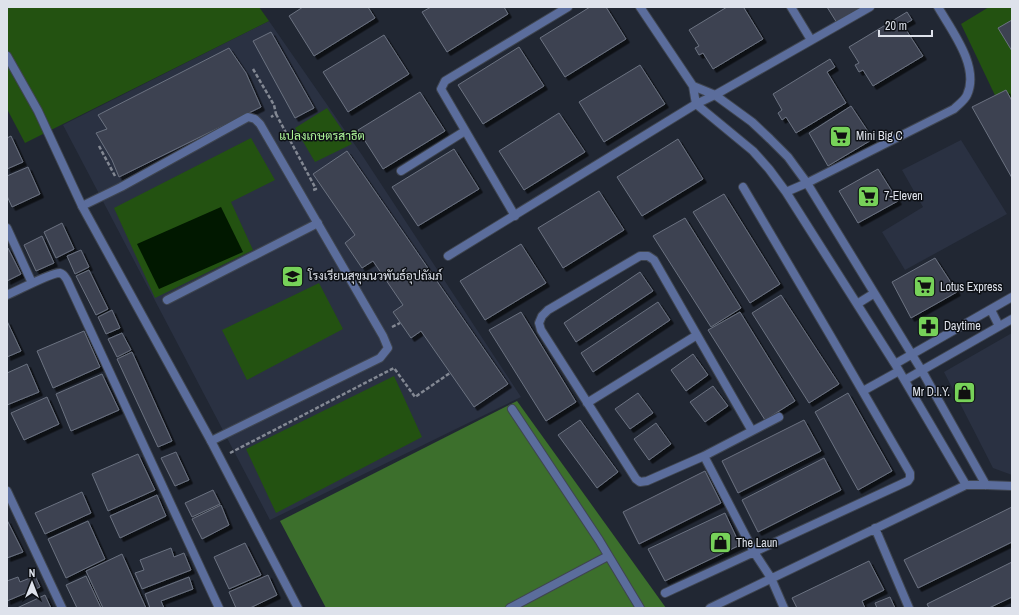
<svg xmlns="http://www.w3.org/2000/svg" width="1019" height="615" font-family="'Archivo Narrow',Sarabun,sans-serif">
  <defs>
    <filter id="shadow"><feDropShadow dx="3.5" dy="3.5" stdDeviation="0" flood-color="#0009"/></filter>
  </defs>
  <rect width="100%" height="100%" fill="#212733"/>
  <path fill="#2a3142" d="M269 21 362 155 521 397 270 520 63 125Z
    M961 140 1007 214 905 270 882 232 923 207 902 170Z
    M1012 333V475L993 468 944 372Z"/>
  <path fill="#235211" d="M7 7H259L269 21 25 143 7 109Z
    M989 7H1012V131L961 24Z
    M327 108 352 144 315 162 295 128Z
    M251 138 275 180 231 202 253 250 155 298 114 208Z
    M319 283 343 329 247 380 222 330Z
    M394 376 422 437 276 513 246 449Z"/>
  <path fill="#3c6f2c" d="M517 401 666 608H326L280 521Z"/>
  <path fill="#011800" d="M221 207 243 252 159 289 137 244Z"/>
  <path fill="#3e4351" stroke="#6b7281" filter="url(#shadow)" d="M303 7H368L375 18 314 56 289 16Z
    M431 7H504L508 14 447 52 422 12Z
    M590 7H606L626 39 565 77 540 38Z
    M727 7H745L744 8 763 39 713 69 703 53 699 55 695 48 699 46 689 30Z
    M827 7H864L837 23Z
    M907 12 912 20 903 25 923 56 873 86 863 70 859 72 855 65 859 63 849 47Z
    M1012 20V51L998 28Z
    M271 32 314 108 295 118 253 41Z
    M384 35 409 74 348 112 323 72Z
    M519 47 544 86 483 124 458 85Z
    M229 48 246 73 261 107 119 177 112 160 96 133 107 129 98 115Z
    M830 59 835 67 827 72 846 103 796 133 786 117 782 120 778 113 782 110 773 94Z
    M640 65 665 104 604 142 579 102Z
    M1006 90 1012 101V178L972 107Z
    M420 92 445 131 383 169 358 130Z
    M851 106 873 139 828 166 809 133Z
    M559 113 585 152 524 190 499 151Z
    M11 136 23 162 7 169V138Z
    M678 139 703 179 642 216 617 177Z
    M454 149 479 189 418 226 392 187Z
    M347 151 508 384 474 407 421 331 411 338 393 312 403 305 373 261 362 268 345 243 355 235 313 174Z
    M28 167 40 194 12 207 7 196V176Z
    M878 169 898 201 858 223 839 191Z
    M599 191 624 230 563 268 538 228Z
    M724 194 780 284 750 303 693 212Z
    M685 218 741 308 711 327 653 236Z
    M62 223 74 249 56 258 44 232Z
    M42 236 54 263 36 271 24 245Z
    M521 244 546 283 485 320 460 281Z
    M7 248H8L21 274 7 281Z
    M81 250 89 267 75 274 67 256Z
    M935 258 957 292 911 318 892 282Z
    M89 270 108 309 96 315 76 276Z
    M640 272 653 291 576 342 564 323Z
    M781 295 839 384 809 403 752 313Z
    M658 302 670 320 593 372 581 353Z
    M112 310 120 328 106 334 98 317Z
    M521 312 576 402 546 421 489 330Z
    M740 312 795 401 765 420 708 330Z
    M7 321 21 351 7 357Z
    M84 331 100 367 53 388 37 351Z
    M122 333 131 350 117 357 108 339Z
    M132 352 172 441 158 447 117 359Z
    M693 354 708 375 686 391 671 370Z
    M27 364 39 392 7 405V373Z
    M102 374 119 410 71 431 56 394Z
    M713 386 728 406 705 422 690 402Z
    M638 393 653 413 630 429 615 409Z
    M848 393 892 471 858 490 815 412Z
    M47 397 59 424 24 440 11 413Z
    M580 420 618 472 597 488 558 435Z
    M804 420 821 451 738 493 722 461Z
    M656 423 671 444 649 460 634 439Z
    M176 452 189 480 175 486 161 458Z
    M138 454 155 490 108 511 92 474Z
    M824 458 841 490 758 532 742 500Z
    M705 471 721 503 639 544 623 512Z
    M213 490 220 504 192 517 185 503Z
    M82 492 91 513 45 534 35 513Z
    M157 495 166 516 120 538 110 516Z
    M221 505 229 525 202 539 192 519Z
    M1012 507V542L918 588 904 560Z
    M725 513 740 545 665 581 648 549Z
    M7 520 23 552 7 558Z
    M88 521 105 559 66 578 48 539Z
    M245 543 261 575 229 589 214 557Z
    M171 548 174 557 184 553 191 570 142 589 135 573 144 570 140 560Z
    M122 554 146 608H103L86 571Z
    M869 561 884 590 862 601 865 608H797L792 598Z
    M1012 562V597L989 608H929L927 604Z
    M268 575 277 595 250 608H236L229 592Z
    M35 576 40 587 7 601V581L18 577 20 582Z
    M86 576 101 608H77L66 585Z
    M189 577 193 589 161 601 164 608H150L145 594Z
    M45 595 51 608H17Z
    M890 597 895 608H877L875 603Z"/>
  <g fill="none" stroke-linecap="round" stroke-linejoin="round">
    <defs>
      <path id="lane" d="M82 206 121 187 248 117 255 119 260 124 383 336 388 348 380 358 211 441
        M167 300 318 223
        M512 409 599 540 640 608
        M986 485 1012 486
        M771 578 784 608
        M510 608 608 556"/>
      <path id="street" d="M640 7 693 86 696 104 753 151 769 169 786 192 895 364 966 485
        M791 7 811 40
        M7 56 38 111 82 206 211 441 298 608
        M693 86 715 95 752 122 770 139 788 157 807 183 922 371 986 485
        M401 171 465 131
        M786 192 807 183 954 109C958 105 965 100 967 95 980 67 952 31 938 7
        M515 216 441 89 445 81 568 7
        M7 228 32 283
        M448 256 696 104 715 95 870 7
        M7 295C17 291 52 272 60 273 64 274 65 277 67 280L219 608
        M857 304 873 294
        M991 310 999 326
        M895 364 1012 297
        M905 380 1012 319
        M863 391 899 371
        M587 403 697 335
        M752 431 654 260 648 256H640L548 310 542 316 539 323 541 330 636 479 640 482 647 481 704 456 754 552 771 578
        M704 456 779 417
        M7 491 62 608
        M875 528 909 608
        M665 593 908 481 910 478V473L830 335 743 187
        M710 608 966 485H986"/>
    </defs>
    <use href="#lane" stroke="#3f4550" stroke-width="10"/>
    <use href="#street" stroke="#3f4550" stroke-width="10"/>
    <path stroke="#838893" stroke-width="2.5" stroke-dasharray="4 2" stroke-linecap="butt" d="M253 69 274 105 276 114 271 117
      M276 114 316 189 313 190
      M99 146 115 176
      M392 327 400 323
      M230 453 394 368 415 397 450 373"/>
    <use href="#lane" stroke="#5b6d9c" stroke-width="8"/>
    <use href="#street" stroke="#5b6d9c" stroke-width="8"/>
  </g>
  <defs>
    <symbol id="supermarket-square" viewBox="-11 -11 22 22"><rect x="-9" y="-9" width="18" height="18" rx="4" fill="#77d259" stroke="#0d1015"/><path d="M-6-5.5h2.5l.6 2H6L4.5 2H-2.5L-4.4-4H-6ZM-1.5 3.2a1.3 1.3 0 1 0 .1 0ZM3 3.2a1.3 1.3 0 1 0 .1 0Z" fill="#111"/></symbol>
    <symbol id="school-square" viewBox="-11 -11 22 22"><rect x="-9" y="-9" width="18" height="18" rx="4" fill="#77d259" stroke="#0d1015"/><path d="M0-5L7-2L0 1L-7-2ZM-4 1L0 2.5L4 1V4Q0 6-4 4Z" fill="#111"/></symbol>
    <symbol id="pharmacy-square" viewBox="-11 -11 22 22"><rect x="-9" y="-9" width="18" height="18" rx="4" fill="#77d259" stroke="#0d1015"/><path d="M-2-6h4v4h4v4h-4v4h-4v-4h-4v-4h4Z" fill="#111"/></symbol>
    <symbol id="shop-square" viewBox="-11 -11 22 22"><rect x="-9" y="-9" width="18" height="18" rx="4" fill="#77d259" stroke="#0d1015"/><path d="M-5-2.5h2.3a2.7 3.5 0 0 1 5.4 0H5L5.5 6h-11ZM-1.5-2.5h3a1.5 2.3 0 0 0-3 0Z" fill="#111"/></symbol>
  </defs>
  <g fill-rule="evenodd">
    <use href="#supermarket-square" x="828" y="124" width="25" height="25"/>
    <use href="#supermarket-square" x="856" y="184" width="25" height="25"/>
    <use href="#school-square" x="280" y="264" width="25" height="25"/>
    <use href="#supermarket-square" x="912" y="274" width="25" height="25"/>
    <use href="#pharmacy-square" x="916" y="314" width="25" height="25"/>
    <use href="#shop-square" x="952" y="380" width="25" height="25"/>
    <use href="#shop-square" x="708" y="530" width="25" height="25"/>
  </g>
  <g text-anchor="middle" dominant-baseline="central" stroke-width="3" stroke-linejoin="round" paint-order="stroke">
    <g font-size="12" fill="#aff79a" stroke="#0d1015">
      <text x="322" y="136">แปลงเกษตรสาธิต</text>
    </g>
    <g font-size="12" fill="#dee2eb" stroke="#0d1015" text-anchor="start">
      <text x="856" y="136">Mini Big C</text>
      <text x="884" y="196">7-Eleven</text>
      <text x="308" y="276">โรงเรียนสุขุมนวพันธ์อุปถัมภ์</text>
      <text x="940" y="287">Lotus Express</text>
      <text x="944" y="326">Daytime</text>
      <text x="950" y="392" text-anchor="end">Mr D.I.Y.</text>
      <text x="736" y="543">The Laun</text>
    </g>
  </g>
  <rect width="1019" height="615" fill="none" stroke="#dee2eb" stroke-width="16"/>
  <g transform="translate(32 583)" stroke="#0d1015" stroke-width="3" paint-order="stroke">
  <path d="M0-3L7 15L0 10L-7 15Z" fill="#dee2eb"/>
  <text y="-6" font-size="11" font-weight="bold" text-anchor="middle" fill="#dee2eb">N</text>
  </g>
  <path d="M879 30v6h53v-6" fill="none" stroke="#dee2eb" stroke-width="2"/>
  <text x="885" y="30" font-size="12" fill="#dee2eb" stroke="#0d1015" stroke-width="3" paint-order="stroke">20 m</text>
</svg>
